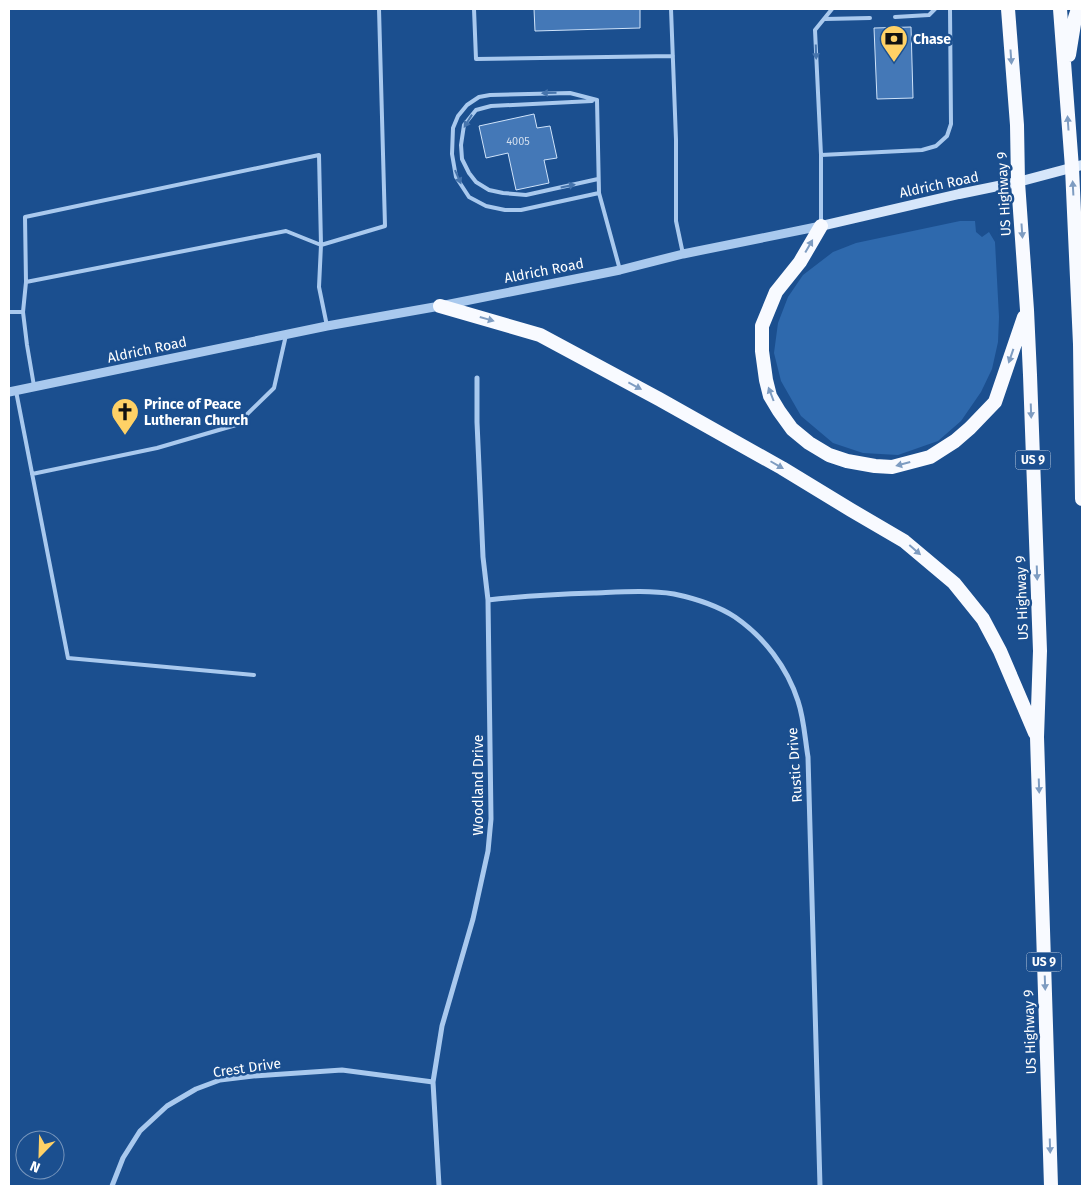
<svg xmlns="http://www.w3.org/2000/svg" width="1091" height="1195" font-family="'Fira Sans',sans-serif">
  <rect width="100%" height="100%" fill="#1b4f8f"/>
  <path fill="#2e69ad" d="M960 221H975L976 232 982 237 989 232 995 242 999 317 998 342 992 369 981 392 961 421 938 441 898 455 863 453 833 443 801 416 781 381 774 353 778 323 788 297 803 275 833 252 856 243Z"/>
  <path fill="#4478b7" stroke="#cfe3fa" d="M534 9H640V28L535 31Z
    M911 27 913 98 877 99 874 28Z
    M534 114 537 128 550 126 557 158 544 160 549 183 516 190 508 153 486 158 479 126Z"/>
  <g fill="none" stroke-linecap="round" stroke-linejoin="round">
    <path stroke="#a9c9ee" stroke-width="4" d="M474 9 476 59 673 56
      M671 9 676 140V221L683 254
      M895 17 929 15 935 9
      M825 19 870 18
      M597 100 570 93 490 95 479 97 467 105 458 116 453 128 452 154 456 177 469 197 486 206 505 210H521L599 193
      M597 100 599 193 620 270
      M592 101 491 106 476 110 464 125 461 145 462 159 469 173 476 182 489 190 503 193 526 195 598 179
      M821 155 922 150 936 146 947 136 951 124 950 9
      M821 223V155L815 30 832 9
      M26 282 286 231 321 245 319 287 327 326
      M9 312H23
      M34 386 27 345 23 312 26 282 25 217 319 155 321 245 385 226 379 9
      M16 391 68 658 254 675
      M32 474 157 448 236 425 274 388 286 335"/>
    <path stroke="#a9c9ee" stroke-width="5" d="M488 600C523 596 558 594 594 593 621 592 648 590 674 594 693 598 718 606 735 617 764 637 787 667 798 701 804 719 805 739 808 757L820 1186
      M112 1186 123 1158 140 1131 167 1106 196 1089 220 1080 253 1076 342 1070 433 1082
      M439 1186 433 1082 442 1026 473 919 488 851 491 819 488 600 483 557 477 422V378"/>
    <path stroke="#a9c9ee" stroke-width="9" d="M9 392 327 326 440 306 620 270 683 254 821 226"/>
    <path stroke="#d6e6fa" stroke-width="10" d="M821 226 959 194 1018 182 1082 165"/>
    <path stroke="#f8faff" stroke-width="14" d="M1008 9 1017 125 1018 182 1027 310 1030 375 1040 651 1037 737 1051 1186
      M1060 9 1072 168 1080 344 1082 499
      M1069 55 1075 18 1078 9
      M821 226 800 262 776 292 762 326V351L766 380 770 396 779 411 792 429 809 443 829 455 847 461 875 466 892 467 930 457 955 441 970 428 995 402 1024 317
      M440 306 540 335 659 399 782 468 851 510 904 541 954 583 983 619 1000 651 1035 733"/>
  </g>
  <defs><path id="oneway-solid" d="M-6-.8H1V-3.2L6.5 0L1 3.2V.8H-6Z" transform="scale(1.25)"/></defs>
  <g fill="#4674ac">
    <use href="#oneway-solid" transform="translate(816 52) rotate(88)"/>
    <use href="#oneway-solid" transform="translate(549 93) rotate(179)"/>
    <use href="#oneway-solid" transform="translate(468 121) rotate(122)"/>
    <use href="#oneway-solid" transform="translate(458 177) rotate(66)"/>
    <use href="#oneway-solid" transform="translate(568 186) rotate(-12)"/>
  </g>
  <g fill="#7e9cc1">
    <use href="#oneway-solid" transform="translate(1011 57) rotate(86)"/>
    <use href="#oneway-solid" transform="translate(1068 123) rotate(-94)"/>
    <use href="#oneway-solid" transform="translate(1073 188) rotate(-93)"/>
    <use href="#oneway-solid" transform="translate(1022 231) rotate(86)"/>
    <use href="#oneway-solid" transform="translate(809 246) rotate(-60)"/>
    <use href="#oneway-solid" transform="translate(487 319) rotate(16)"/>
    <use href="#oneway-solid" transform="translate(1011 356) rotate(109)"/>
    <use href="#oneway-solid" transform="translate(635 386) rotate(28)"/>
    <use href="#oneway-solid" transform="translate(771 394) rotate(-111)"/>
    <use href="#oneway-solid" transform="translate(1031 411) rotate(88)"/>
    <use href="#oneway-solid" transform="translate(903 464) rotate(165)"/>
    <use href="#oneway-solid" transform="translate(777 465) rotate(30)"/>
    <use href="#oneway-solid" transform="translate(915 550) rotate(41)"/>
    <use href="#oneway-solid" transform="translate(1037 573) rotate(88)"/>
    <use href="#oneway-solid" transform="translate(1039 786) rotate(88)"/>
    <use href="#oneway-solid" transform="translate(1045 983) rotate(88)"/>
    <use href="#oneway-solid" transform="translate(1050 1146) rotate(88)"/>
  </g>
  <defs>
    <symbol id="bank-pin" viewBox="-11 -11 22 30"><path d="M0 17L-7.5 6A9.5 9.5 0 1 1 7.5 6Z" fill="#ffd166" stroke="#1b4f8f"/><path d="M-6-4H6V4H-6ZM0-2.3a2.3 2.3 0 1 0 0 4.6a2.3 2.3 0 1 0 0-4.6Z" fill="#111"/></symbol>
    <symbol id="church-pin" viewBox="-11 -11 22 30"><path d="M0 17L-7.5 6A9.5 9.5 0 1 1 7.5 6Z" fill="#ffd166" stroke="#1b4f8f"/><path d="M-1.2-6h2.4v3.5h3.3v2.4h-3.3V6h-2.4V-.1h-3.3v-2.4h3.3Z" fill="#111"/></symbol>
  </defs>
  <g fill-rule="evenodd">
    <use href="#bank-pin" x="878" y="23" width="32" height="43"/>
    <use href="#church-pin" x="109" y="396" width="32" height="43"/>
  </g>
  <g text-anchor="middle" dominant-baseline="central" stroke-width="5" stroke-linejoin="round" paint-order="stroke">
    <g font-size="11" fill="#d0dded">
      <text x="518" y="141">4005</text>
    </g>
    <g fill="#1b4f8f" stroke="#bbcadd" stroke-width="1">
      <rect x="1015.5" y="450.5" width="35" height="19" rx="4"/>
      <rect x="1026.5" y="952.5" width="35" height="19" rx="4"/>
    </g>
    <g font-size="12" font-weight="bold" fill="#fff">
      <text x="1033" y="460">US 9</text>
      <text x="1044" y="962">US 9</text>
    </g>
    <g font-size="14" font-weight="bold" fill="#fff" stroke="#1b4f8f" text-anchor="start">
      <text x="913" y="39">Chase</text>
      <text x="144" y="404">Prince of Peace<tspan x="144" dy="16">Lutheran Church</tspan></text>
    </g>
    <g font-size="14" fill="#fff" stroke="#1b4f8f">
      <text transform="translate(939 185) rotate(-12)">Aldrich Road</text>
      <text transform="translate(1004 194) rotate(-93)">US Highway 9</text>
      <text transform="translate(544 271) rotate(-11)">Aldrich Road</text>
      <text transform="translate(147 350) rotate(-12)">Aldrich Road</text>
      <text transform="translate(1022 598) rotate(-92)">US Highway 9</text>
      <text transform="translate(795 765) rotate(-94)">Rustic Drive</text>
      <text transform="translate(478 785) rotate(-90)">Woodland Drive</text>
      <text transform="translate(1030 1032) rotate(-92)">US Highway 9</text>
      <text transform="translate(247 1068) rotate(-8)">Crest Drive</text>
    </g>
  </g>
  <rect width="1091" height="1195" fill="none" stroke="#ffffff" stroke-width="20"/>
  <g transform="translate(40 1155) rotate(203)"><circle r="24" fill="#1b4f8f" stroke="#7695bc"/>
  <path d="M0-4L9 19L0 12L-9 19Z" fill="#ffd166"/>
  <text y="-8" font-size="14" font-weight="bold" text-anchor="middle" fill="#ffffff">N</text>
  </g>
</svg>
